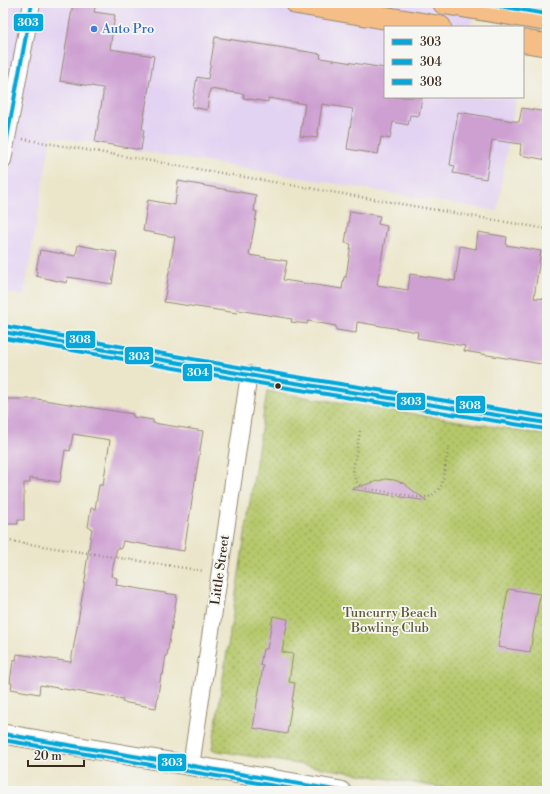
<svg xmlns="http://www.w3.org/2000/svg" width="550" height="794" font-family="'Libre Bodoni',serif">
  <defs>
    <pattern id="park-dots" width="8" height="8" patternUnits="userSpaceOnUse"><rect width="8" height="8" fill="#b5c86b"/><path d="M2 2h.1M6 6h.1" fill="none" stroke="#94a357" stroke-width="1.8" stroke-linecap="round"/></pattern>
  </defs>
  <rect width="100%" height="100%" fill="#f6f6f2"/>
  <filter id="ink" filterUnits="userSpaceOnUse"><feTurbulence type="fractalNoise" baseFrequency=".025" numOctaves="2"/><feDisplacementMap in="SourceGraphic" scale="8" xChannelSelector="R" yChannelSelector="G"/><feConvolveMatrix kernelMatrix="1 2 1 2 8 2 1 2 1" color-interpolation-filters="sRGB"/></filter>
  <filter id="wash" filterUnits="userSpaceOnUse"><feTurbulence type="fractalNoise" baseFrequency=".012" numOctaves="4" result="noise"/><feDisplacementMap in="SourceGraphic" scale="16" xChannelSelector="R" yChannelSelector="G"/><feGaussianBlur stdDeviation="0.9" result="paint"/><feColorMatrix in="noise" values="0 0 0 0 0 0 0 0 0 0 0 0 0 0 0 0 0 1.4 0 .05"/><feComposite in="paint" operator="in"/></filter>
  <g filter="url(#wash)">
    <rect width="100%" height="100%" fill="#ebe6ca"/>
    <path fill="#e3d3f2" d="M3 3H475L471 27H385V97H516L497 211 51 136 24 296 3 292Z"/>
    <path fill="url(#park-dots)" stroke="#787944" d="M267 391 547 435V777L545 791H463L212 750Z"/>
    <g id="blocks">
      <path fill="#cea0d2" d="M73 3 96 4 94 12 115 15 110 49 154 56 142 129 144 130 141 150 95 142 103 95V88L60 81Z
        M215 37 321 54 320 58 385 68V97H422L419 116 410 115 408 125 393 122 390 139 381 137 378 154 347 149 353 109 322 104 317 138 300 136 305 104 268 98V102L243 98 244 94 210 89 207 110 192 107 197 77 208 79Z
        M522 108 547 112V160L520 155 521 144 492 140 486 179 453 173 455 166 450 165 458 112 519 122Z
        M178 181 256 195 254 211 257 212 249 255 287 261 283 280 342 289 344 277H346L351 244 345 243 350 211 380 216 378 224 387 226 377 285 408 290 410 274 455 281 460 246 476 249 478 232 507 237 506 245 541 251 534 298 547 299V365L464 351 465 346 417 338 418 332 357 322 356 333 336 330V326L308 321 307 324 291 322 292 319 238 310 237 313 164 302 175 237 143 231 148 200 175 205Z
        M78 245 117 252 112 284 68 277 67 283 36 276 37 272 36 271 40 250 76 256Z
        M7 399H37L133 414V417L153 420V423L203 431 184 551 123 541 121 549 117 548 111 576 117 578 116 585 177 595 167 655H166L163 675H161L156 708 122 702 123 699 40 685 39 694 11 689 12 683H10L13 660H16L17 654 71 662 86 574H85L92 528 88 527 91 508 95 509 99 485H103L110 440 73 434 70 451 65 450 60 482 30 478V483H24V520H18V524H3V435H5V418H8Z
        M385 479 394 480 403 483 427 501 351 489Z
        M508 589 540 594 530 652 498 647Z
        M273 616 288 619 282 652 293 654 289 682 295 683 287 734 253 728 263 666 260 665 263 649H267Z"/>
    </g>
  </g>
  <g filter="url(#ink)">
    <use href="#blocks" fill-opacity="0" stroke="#938874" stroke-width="1"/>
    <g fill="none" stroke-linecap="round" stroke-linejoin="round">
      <defs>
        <path id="minor" d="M3 160 32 3
          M3 332 283 381 547 423
          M191 766 249 374"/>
        <path id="tertiary" d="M3 734 341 791"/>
        <path id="primary" d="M297 3 440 27
          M444 3 547 20
          M523 41 547 45"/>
      </defs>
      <use href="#minor" stroke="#938874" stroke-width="18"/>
      <use href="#tertiary" stroke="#938874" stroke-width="21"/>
      <use href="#primary" stroke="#938874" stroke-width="24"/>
      <path stroke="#938874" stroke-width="2.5" stroke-dasharray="1 3" stroke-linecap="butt" d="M23 139 547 229
        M360 431 353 470 355 480 363 488 418 497H429L437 491 442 485 449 445
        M3 540 204 571"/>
      <use href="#minor" stroke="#fff" stroke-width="16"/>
      <use href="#tertiary" stroke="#fff" stroke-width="19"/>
      <use href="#primary" stroke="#f6be87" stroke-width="22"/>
      <defs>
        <path id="bus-1" d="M3 160 32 3
          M3 332 283 381 547 423
          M3 734 341 791"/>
        <path id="bus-2" d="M3 338 282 387 546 429
          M3 740 305 791"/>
        <path id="bus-3" d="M481 3 547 14
          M4 326 284 375 547 417"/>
      </defs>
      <use href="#bus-1" stroke="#f6f6f2" stroke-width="7"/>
      <use href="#bus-2" stroke="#f6f6f2" stroke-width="7"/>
      <use href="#bus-3" stroke="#f6f6f2" stroke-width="7"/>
      <use href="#bus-1" stroke="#06a7da" stroke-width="4"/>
      <use href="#bus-2" stroke="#06a7da" stroke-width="4"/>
      <use href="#bus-3" stroke="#06a7da" stroke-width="4"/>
    </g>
  </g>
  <circle fill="#3f7fe0" stroke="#f6f6f2" stroke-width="1.5" cx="94" cy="29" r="4"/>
  <circle fill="#3b2a1e" stroke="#f6f6f2" stroke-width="1.5" cx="278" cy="386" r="3.5"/>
  <g text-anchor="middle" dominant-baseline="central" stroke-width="3.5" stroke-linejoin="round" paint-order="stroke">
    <g font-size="13" fill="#366cbe" stroke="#f6f6f2" text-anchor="start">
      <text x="102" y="29">Auto Pro</text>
    </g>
    <g font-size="13" fill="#3b2a1e" stroke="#f6f6f2">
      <text transform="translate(220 570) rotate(-82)">Little Street</text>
    </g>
    <g font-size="13" fill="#605935" stroke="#f6f6f2">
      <text x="390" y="613">Tuncurry Beach<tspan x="390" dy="15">Bowling Club</tspan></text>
    </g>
  </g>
  <g stroke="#f6f6f2" stroke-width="1.5">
    <rect x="13" y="13" width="31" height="19" rx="4" fill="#06a7da"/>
    <rect x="65" y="330" width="31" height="19" rx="4" fill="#06a7da"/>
    <rect x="124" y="346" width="30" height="19" rx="4" fill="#06a7da"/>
    <rect x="182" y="363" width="31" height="19" rx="4" fill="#06a7da"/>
    <rect x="396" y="392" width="30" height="19" rx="4" fill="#06a7da"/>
    <rect x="455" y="395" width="31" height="19" rx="4" fill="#06a7da"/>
    <rect x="157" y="753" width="30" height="19" rx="4" fill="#06a7da"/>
  </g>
  <g font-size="11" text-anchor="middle" font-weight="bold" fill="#fff">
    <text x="28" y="26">303</text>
    <text x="80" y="343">308</text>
    <text x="139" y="360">303</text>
    <text x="198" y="376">304</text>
    <text x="411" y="405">303</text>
    <text x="470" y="409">308</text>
    <text x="172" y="766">303</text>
  </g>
  <rect width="550" height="794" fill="none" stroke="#f6f6f2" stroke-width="16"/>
  <rect x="384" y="26" width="140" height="72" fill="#f6f6f2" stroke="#aba49d"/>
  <rect x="392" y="39" width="20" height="6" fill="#06a7da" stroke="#aba49d"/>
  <text x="420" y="46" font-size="12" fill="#3b2a1e">303</text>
  <rect x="392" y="59" width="20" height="6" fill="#06a7da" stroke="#aba49d"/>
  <text x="420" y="66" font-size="12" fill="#3b2a1e">304</text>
  <rect x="392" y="79" width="20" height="6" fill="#06a7da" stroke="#aba49d"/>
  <text x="420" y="86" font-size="12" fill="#3b2a1e">308</text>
  <path d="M28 760v6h56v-6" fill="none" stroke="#3b2a1e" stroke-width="2"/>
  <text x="34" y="760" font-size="12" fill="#3b2a1e" stroke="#f6f6f2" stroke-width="3" paint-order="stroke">20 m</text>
</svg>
